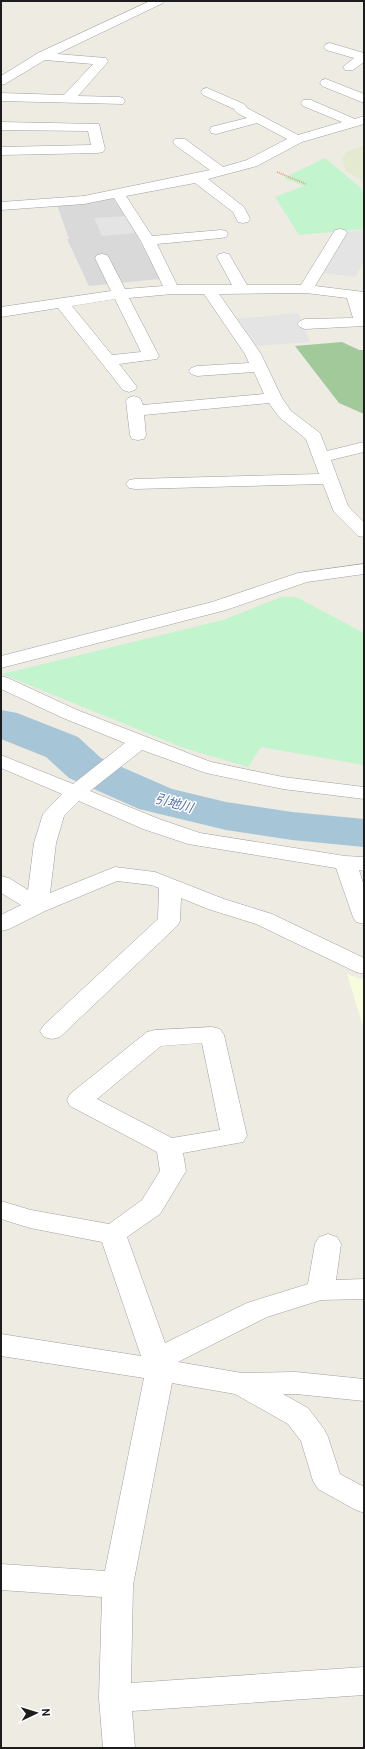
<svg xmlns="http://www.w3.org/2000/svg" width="365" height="1749" font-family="Roboto,'Noto Sans JP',sans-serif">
  <rect width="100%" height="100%" fill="#edebe2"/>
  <path fill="#dad9d9" d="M113 198 137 234H136L160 279 89 286 67 239H69L57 205Z"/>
  <path fill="#f7fcdc" d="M347 974 364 980V1030Z"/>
  <path fill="#e4eacf" d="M364 146V187L360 179 346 171 342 159 346 152Z"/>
  <path fill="#a1c99a" d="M342 342 359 350H364V414L339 403 295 346Z"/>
  <path fill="#c2f4cd" d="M325 158 360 187 364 195V229L299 235 275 197 304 186 284 178Z
    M281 597H296L364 633V765L261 747 248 767 184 748 2 674 223 620Z"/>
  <path fill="#e4e4e4" d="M127 216 136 233 102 236 94 218Z
    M364 230V262L355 277 324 273 345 232Z
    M298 313 310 342 253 346 234 319Z"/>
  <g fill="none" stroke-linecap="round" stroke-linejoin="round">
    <path fill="#a6c5d7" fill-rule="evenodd" d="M1 710 17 713 78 737 101 758 172 789 226 802 292 812 364 819V847L292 840 226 830 139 809 69 778 46 757 1 739Z"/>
    <defs>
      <path id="minor" d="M150 1H165L163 3 57 54 106 58 108 61 106 64 78 96 119 97 123 98 125 101 123 104 1 101V93L64 95 93 64 45 60 5 84 1 85V76L38 53Z
        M330 43 364 53V62L353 70H345L343 67 354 58 326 50 324 47 326 44Z
        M326 79 364 94V103L322 86 320 83 322 80Z
        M207 88 244 104 247 108 298 135 342 122 303 106 301 103 303 100H311L355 119 364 116V124L302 142 257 166 208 179 244 207 250 219 248 222 243 223 238 222 233 212 195 183 126 196 152 236 221 230 226 231 228 234 226 237 221 238 157 244 177 285H232L217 257 219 254 224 253 229 254 247 285H301L335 230 340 229 345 230 347 233 315 286 364 292V300H363L364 326 305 329 300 327 297 324 300 321 305 319 353 318 347 298 306 293 219 294 261 354 282 398 291 411 320 433 327 451 364 442V452L331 460 348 506 364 522V537L358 536 334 512 323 484 135 489 129 488 126 484 129 480 135 479 319 474 306 439 279 417 269 403 144 415 146 435 144 439 138 440 132 439 130 435 126 401 128 398 134 396 140 398 143 405 264 394 254 372 197 376 191 374 189 371 191 368 197 366 249 363 245 354 204 294H172L129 298 159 356 157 359 119 364 137 387 135 390 129 392 123 390 58 308 1 317V307L111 291 95 258 97 255 102 254 107 255 109 258 125 289 163 286 141 241 114 198 84 204 1 210V202L84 196 210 170 175 145 173 142 175 139H185L223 167 247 160 287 139 257 123 216 134 211 133 210 130 211 127 247 118 237 113 234 109 203 95 201 92 203 89ZM115 299 141 352 112 355 72 306Z
        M1 122 99 124 105 149 103 152 98 153 1 155V147L91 145 88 131 1 130Z
        M364 564V574L307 582 226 610 1 668V656L212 602 298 573Z
        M1 676 8 678 77 710 211 762 283 777 364 787V799L283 789 206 773 142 750 90 791 159 819 200 833 345 856 364 857V871L359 870 364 886V924L356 922 353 917 336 868 188 844 143 829 79 801 64 816 56 843 50 893 115 867 155 872 224 899 272 914 364 958V974L356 972 256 924 208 909 181 898 180 921 177 926 60 1037 52 1039 44 1037 40 1031 44 1025 158 919 159 888 151 885 117 881 45 911 9 929 1 931V915L21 905 1 893V876L9 878 28 890 34 843 43 814 62 794 1 768V755L73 784 125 743 63 718 1 689Z
        M212 1027 220 1029 224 1035 247 1136 243 1142 183 1153 186 1171 160 1214 127 1237 165 1343 247 1303 308 1284 315 1244 319 1237 328 1234 337 1237 341 1244 336 1280 364 1279V1299L321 1300 267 1317 178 1362 242 1373 296 1372 364 1379V1401L296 1394H283L308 1408 324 1429 328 1437 340 1474 364 1487V1513L354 1509 318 1489 313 1481 301 1441 288 1424 235 1394 172 1383 133 1585 131 1683 364 1667V1695L132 1711 135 1748H103L99 1698 102 1597 1 1590V1564L105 1571 144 1378 1 1356V1334L141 1356 102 1242 30 1228 1 1219V1201L31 1210 109 1224 142 1200 160 1171 157 1152 70 1106 67 1100 70 1094 147 1032 155 1030ZM202 1043 220 1130 172 1138 97 1099 161 1046Z"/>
    </defs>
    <use href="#minor" stroke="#a0a0a0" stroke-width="1"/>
    <path stroke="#ee9172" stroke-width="1.5" stroke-dasharray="1 1" stroke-linecap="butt" d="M277 172 306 184"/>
    <use href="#minor" fill="#fff" fill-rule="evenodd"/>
  </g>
  <g text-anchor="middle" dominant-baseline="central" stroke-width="3" stroke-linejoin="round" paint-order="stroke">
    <g font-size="13" font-style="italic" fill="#516ea3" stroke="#fff">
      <text transform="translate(174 803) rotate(15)">引地川</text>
    </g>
  </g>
  <rect width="365" height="1749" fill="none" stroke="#1c1c1c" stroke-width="4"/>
  <g transform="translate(36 1713) rotate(86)" stroke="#ffffff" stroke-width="3" paint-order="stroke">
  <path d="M0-3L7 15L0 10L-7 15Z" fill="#1c1c1c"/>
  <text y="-6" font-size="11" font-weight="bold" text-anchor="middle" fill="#1c1c1c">N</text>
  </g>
</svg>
